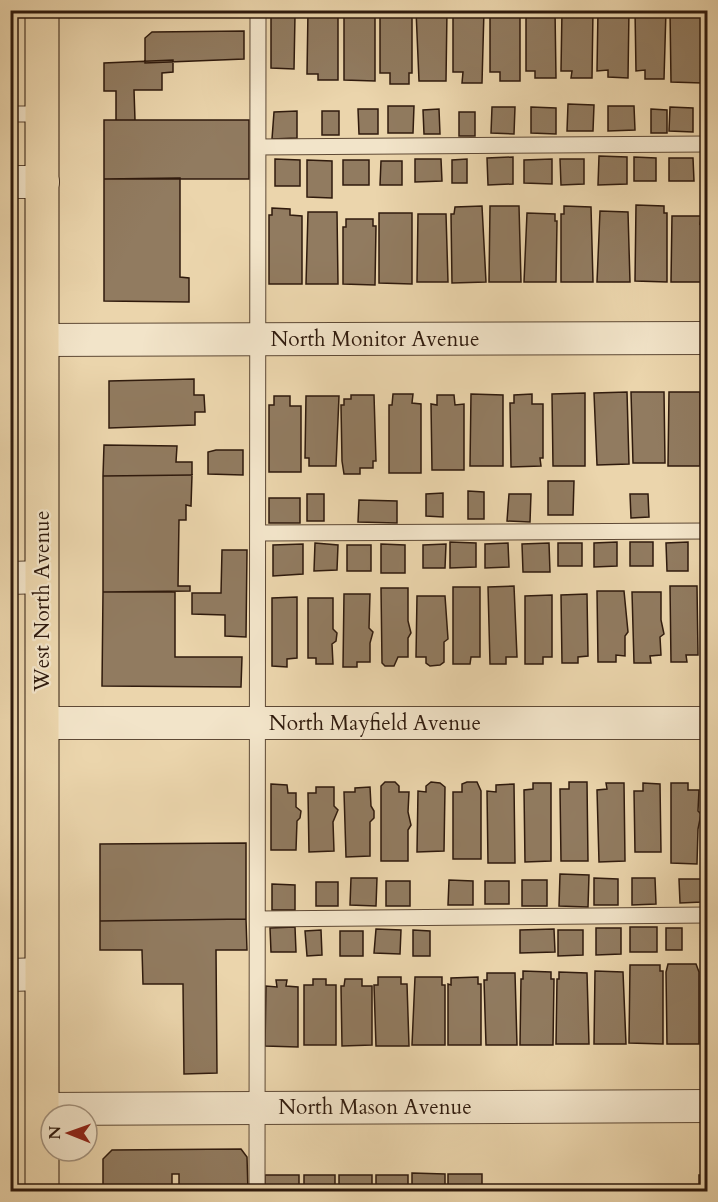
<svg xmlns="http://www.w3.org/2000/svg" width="718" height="1202" font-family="Cardo,serif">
  <rect width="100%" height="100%" fill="#ebd5ac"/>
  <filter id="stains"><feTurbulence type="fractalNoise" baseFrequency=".00333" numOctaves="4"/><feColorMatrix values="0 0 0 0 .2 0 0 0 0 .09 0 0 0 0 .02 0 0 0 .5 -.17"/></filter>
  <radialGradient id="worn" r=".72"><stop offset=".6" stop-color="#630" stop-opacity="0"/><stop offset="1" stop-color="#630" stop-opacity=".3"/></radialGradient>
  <path fill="#917b60" stroke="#2f1a0d" stroke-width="1.5" d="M308 10H338V80H318V74H307Z
    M344 10H375V81L344 80Z
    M380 10H412V73H409V84H390V73H380Z
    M416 10H447L446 81H419Z
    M453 10H484L482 83H462L463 72H453Z
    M490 10H520V81H500V72H490Z
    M526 10H555L556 78H535V71H526Z
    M562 10H593L592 78H571L572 71H561Z
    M598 10H629L628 78 608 77V70L597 71Z
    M635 10H666L664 79H645V70L636 71Z
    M701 10 702 83 671 82 670 11Z
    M295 15 294 69 271 68V16Z
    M244 31V59L145 63V38L152 32Z
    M173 60V72L162 73V90H134L135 120H116V91H104V63Z
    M568 104 594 105 593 131H567Z
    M388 106H414L413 133H388Z
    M608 106H634L635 130 608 131Z
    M492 107H515L514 134 491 133Z
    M531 107 556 108V134L531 133Z
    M670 107 693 108V132L669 131Z
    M358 109H378V134H359Z
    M439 109 440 134H424L423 110Z
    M651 109 667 110V133H651Z
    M297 111V138L272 139 274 112Z
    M322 111H339V135H322Z
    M459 112H475V136H459Z
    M104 120H249V179H104Z
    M599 156 627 157V184L598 185Z
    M513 157V184L488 185 487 158Z
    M634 157 656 158V181H634Z
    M669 158H693L694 181H669Z
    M275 159 300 160V186H275Z
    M415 159H441L442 181 415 182Z
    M467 159V183H452V160Z
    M552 159V184L524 183V160Z
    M560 159H584V184L561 185Z
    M307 160 332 161V198L307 197Z
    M343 160H369V185H343Z
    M381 161H402V185H380Z
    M180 178V277L189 278V302L104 301V179Z
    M636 205 664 206V213H667V282L635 281Z
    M482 206 486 282 452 283 451 214H454L455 207Z
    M490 206H519L521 282H489Z
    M564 206 591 207 593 282H561V214H564Z
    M272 208 290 209V215L302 216V284H269V215H272Z
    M600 211 628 212 630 282H597Z
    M308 212H337L338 284H306Z
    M379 213H412V284L379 283Z
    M527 213 555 214V221H557L556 282H524Z
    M418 214H446L448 282H417Z
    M672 216H701L700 224 703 223 702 282H671Z
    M346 219H373V226H376L375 285 343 284V227H346Z
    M194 379V395H204L205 412H195V425L109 428V381Z
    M627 392 629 464 597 465 594 393Z
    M631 392H664L665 463H633Z
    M669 392H700V466H668Z
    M704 392H708V466H704Z
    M585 393V466H553L552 394Z
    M393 394H413L412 403 421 404V473H389V405H392Z
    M471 394 503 395V466H470Z
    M532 394V404H543V458H540L541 466 511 467 510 403H514V395Z
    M351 395H374L376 461H373V468H360V474H344L342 461 341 405H344V399H351Z
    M437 395H454L455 405 464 404V470H432L431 404 437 405Z
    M274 396H290V406H301V472H269V405H274Z
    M306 396H339L336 466H309V458H305Z
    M104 445 177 446 176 462H192V475L103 476Z
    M216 450H243V475L208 474V452Z
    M192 475 191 506 186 505V520H179L178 586H190V591L103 592V476Z
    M548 481H574L573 515H548Z
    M468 491 484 492V519H468Z
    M704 491H708V518H704Z
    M443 493V517L426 516V494Z
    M307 494H324V521H307Z
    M509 494H531L530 522 507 521Z
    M630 494H648L649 517 631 518Z
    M269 498H300V523H269Z
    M359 500 397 501V523L358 522Z
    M450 542 476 543V567L450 568Z
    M617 542V566L594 567V543Z
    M630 542H653V566H630Z
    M688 542V571H667L666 543Z
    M703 542H708V572H703Z
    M315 543 338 545 337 570 314 571Z
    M508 543 509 567 485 568V544Z
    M549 543 550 572H523L522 544Z
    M558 543H582V566H558Z
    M303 544V574L273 576V545Z
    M381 544 405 545V573H381Z
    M446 544 445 568H423V545Z
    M347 545H371V571H347Z
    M222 550H247L246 637 225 636V615L192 614V593H221Z
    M514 586 517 657H506V664H490L488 587Z
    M670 586H697L698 655H686L687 662H671Z
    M453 587H480V657H471L470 664H453Z
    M381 588H408V621L411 633 408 638V657H398L394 666H385L382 663Z
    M597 591H624L628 632 625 636V656L616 655V662H598Z
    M103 592H175V657H242L241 687 102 686Z
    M632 592H661V620L664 634 660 637 661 655 650 656 651 663H634Z
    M344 594H370L369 628 373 632 370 643V662H357V667H343Z
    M587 594 588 656 578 657V663H562L561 595Z
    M552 595V657H543V664H525V596Z
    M417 596H445L448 639 444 642V662L440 665 430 666 426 663V657H416Z
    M297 597V658L287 659V667L272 666V598Z
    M308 598H333V629L337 633 336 641 332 644 333 664H316V658H308Z
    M385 782H395L399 786V792H409L408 812 411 825 408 830V861H381V786Z
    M431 782 440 783 445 787 444 851 417 852 418 791 426 792V786Z
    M467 782H477L481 791V859H453V792H462V784Z
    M569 782H587L588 861H561L560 789H569Z
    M533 783H551V861L525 862 524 790 533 789Z
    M606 783H624L625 861 599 862 597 790 607 789Z
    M643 783 660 784 661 852H635L634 791H643Z
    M671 783H688V790H699L698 811 701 814 698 829 697 864 671 863Z
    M271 784 287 785 288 793H296V807L301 811 300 818 297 821 296 850H271Z
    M514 784 515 863H488L487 791 496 792V785Z
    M316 787H334V806L338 810 333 822 334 851 309 852 308 793H316Z
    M370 787 371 806 374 811V818L370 822V856L346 857 344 792H355V788Z
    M246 843V919L100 921V844Z
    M560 874 589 875 588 907 559 906Z
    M351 878H377L376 906 350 905Z
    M594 878 618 879V905H594Z
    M632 878H655L656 904 632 905Z
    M679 879H702V902L680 903Z
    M449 880 473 881V905H448Z
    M522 880H547V906H522Z
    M386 881H410V906H386Z
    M485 881H509V904H485Z
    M316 882H338V906H316Z
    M272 884 295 885V910H272Z
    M246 919 247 950H216L217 1073 184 1074 183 984H143L142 950H100V921Z
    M703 926H708V951H703Z
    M295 927 296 952H271L270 928Z
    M630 927H657V952H630Z
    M596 928H621V954L596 955Z
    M666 928H682V950H666Z
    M376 929 401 930 400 954 374 953Z
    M554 929 555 952 520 953V930Z
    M321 930 322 955 307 956 305 931Z
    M413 930 430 931V956H413Z
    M558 930H583V955L558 956Z
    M340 931H363V956H340Z
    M668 964H696L699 972V1044H667L666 972Z
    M705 964H708V1043H702V972L705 971Z
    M630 965H660V971H663V1044L629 1043Z
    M523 971 551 972V979H554L553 1045H520L521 979H523Z
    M595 971 623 972 626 1044H594Z
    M559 972 587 973 589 1044H556L557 979H559Z
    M487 973H515L517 1045H486L484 980H487Z
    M378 977H401V984H407L409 1046H376L374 985H378Z
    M415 977H442V985H445V1045H412Z
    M478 977V984H481V1045H448V984L451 985V978Z
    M313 979H326V985H336V1045H304V985H313Z
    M345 979H362V986H372V1045L342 1046 341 986H344Z
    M276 980H287L286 986 298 987V1047L265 1046 266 986 277 987Z
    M241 1149 247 1157 248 1192H179V1174H172V1192H103V1159L112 1150Z
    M412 1173 445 1174V1192H412Z
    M448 1174H482V1192H448Z
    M265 1175H299V1192H265Z
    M304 1175H335V1192H304Z
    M339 1175H372V1192H339Z
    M376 1175H408V1192H376Z
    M699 1175H708V1192H699Z"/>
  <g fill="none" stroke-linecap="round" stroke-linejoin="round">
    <defs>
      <path id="service" d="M10 114H42
        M258 147 708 144
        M258 533 708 531
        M258 919 708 915
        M257 1192 258 10"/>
      <path id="minor" d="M10 182H43
        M42 340 708 338
        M10 578 42 577
        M42 723H708
        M10 975 42 974
        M42 1109 708 1106"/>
      <path id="primary" d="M42 1192V10"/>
    </defs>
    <use href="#service" stroke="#5e4935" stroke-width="17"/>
    <use href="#minor" stroke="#5e4935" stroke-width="34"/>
    <use href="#primary" stroke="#2f1a0d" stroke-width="35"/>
    <use href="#service" stroke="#f2e4c9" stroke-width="15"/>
    <use href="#minor" stroke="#f2e4c9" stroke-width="32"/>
    <use href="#primary" stroke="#ebd5ac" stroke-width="33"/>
  </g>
  <g text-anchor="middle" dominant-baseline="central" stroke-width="4.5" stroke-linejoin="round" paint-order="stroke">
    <g font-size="21" fill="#2f1a0d" stroke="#f2e4c9">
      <text x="375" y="339">North Monitor Avenue</text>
      <text transform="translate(42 601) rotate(-90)">West North Avenue</text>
      <text x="375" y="723">North Mayfield Avenue</text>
      <text x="375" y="1107">North Mason Avenue</text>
    </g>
  </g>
  <rect width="718" height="1202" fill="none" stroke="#ebd5ac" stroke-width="36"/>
  <rect x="12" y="12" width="694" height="1178" fill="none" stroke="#2f1a0d" stroke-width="3"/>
  <rect x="18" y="18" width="682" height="1166" fill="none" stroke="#2f1a0d" stroke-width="1.5"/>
  <g transform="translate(69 1133) rotate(271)"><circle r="28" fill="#f2e4c9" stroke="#a4937e" stroke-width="1.5"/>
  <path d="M0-4.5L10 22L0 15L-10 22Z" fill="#8f2418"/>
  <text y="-9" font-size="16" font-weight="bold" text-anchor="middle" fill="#2f1a0d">N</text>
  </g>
  <rect width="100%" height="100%" filter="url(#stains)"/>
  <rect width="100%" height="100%" fill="url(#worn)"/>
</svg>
